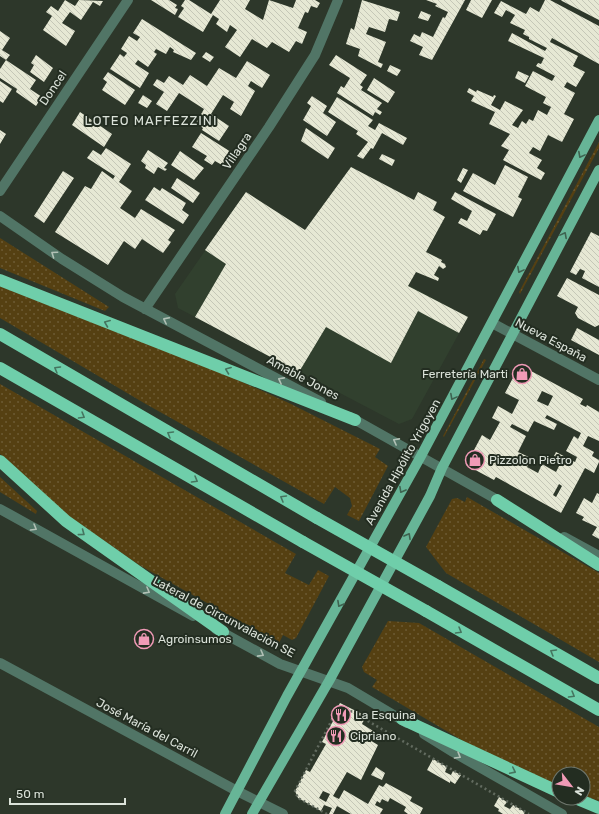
<svg xmlns="http://www.w3.org/2000/svg" width="599" height="814" font-family="Rubik,sans-serif">
  <defs>
    <pattern id="grass-dots" width="8" height="8" patternUnits="userSpaceOnUse"><rect width="8" height="8" fill="#554012"/><path d="M2 2h.1M6 6h.1" fill="none" stroke="#6d5b34" stroke-width="1.8" stroke-linecap="round"/></pattern>
    <pattern id="building-back-hatch" width="6" height="6" patternUnits="userSpaceOnUse"><rect width="6" height="6" fill="#e6e8d4"/><path d="M-1 5l2 2M0 0l6 6M5-1l2 2" fill="none" stroke="#c5c7b7"/></pattern>
  </defs>
  <rect width="100%" height="100%" fill="#2d372a"/>
  <path fill="#31402e" d="M246 192 305 230 468 317 412 419 399 424 178 308 175 294Z"/>
  <path fill="url(#grass-dots)" d="M599 142V148L520 294 519 292Z
    M0 238 109 307 105 311 0 268Z
    M0 286 231 377 289 403 380 449 375 457 388 466 359 521 347 515 352 506 350 498 335 487 324 504 144 403 0 318Z
    M484 359 486 360 444 437 443 436Z
    M0 384 296 554 285 573 309 585 318 570 329 576 296 638 292 640 283 635 279 643 139 565 57 508 0 454Z
    M0 477 37 511 36 514 0 492Z
    M467 497 599 573V662L446 573 426 547 452 499 457 498 465 502Z
    M388 621 419 623 599 727V801L583 795V774H559V786L465 742 372 687 377 680 364 672 362 667Z"/>
  <path fill="url(#building-back-hatch)" fill-rule="evenodd" d="M65 0 75 6 79 0 103 1 100 6 93 2 81 20 70 12 62 23 75 31 66 46 43 30 52 16 46 12 51 6 58 11Z
    M151 0H169L177 5 175 8 178 9 175 15Z
    M185 0H189L211 14 220 0H250L245 9 263 20 269 0 293 8 296 0H315L320 3 317 8 311 6 308 13 305 12 298 28 307 32 302 44 296 41 289 52 272 42 267 48 252 39 240 57 225 47 237 30 230 25 227 32 216 24 219 19 213 15 203 32 178 17 184 8 181 6Z
    M362 0 400 12 397 21 389 19 385 32 369 27 366 34 386 42 378 62 383 64 381 68 358 56 360 49 346 44 351 28 354 30Z
    M426 0H465L432 60 419 55 423 47 410 41 414 34 420 37 422 32 433 37 443 17 445 18 448 12 435 6 437 4Z
    M471 0H492L482 18 466 10Z
    M545 0H550L599 26V64L552 38 550 42 578 56 573 66 585 72 576 87 567 82 564 87 575 93 564 114 574 119 562 142 548 135 540 151 533 147 529 153 542 160 537 168 545 173 541 180 503 160 509 150 501 146 510 134 489 124 495 112 471 101 474 96 467 92 469 88 476 92 477 90 493 97 494 95 496 96 491 105 500 110 505 101 523 110 512 125 518 128 522 121 526 124 529 119 533 121 538 110 547 115 551 107 543 103 546 97 525 86 533 71 552 81 555 76 536 66 538 63 541 64 544 58 508 41 512 33 545 51 547 48 529 39V37L523 34 525 30 510 23 515 15 506 10 502 17 494 13 501 1 526 14 530 7 539 12Z
    M561 0H599V20L562 1Z
    M421 11 431 15 428 21 418 18Z
    M142 19 196 53 191 60 173 52 174 50 170 47 166 54 156 49 154 52 157 54 148 67 138 60 135 64 149 73 140 88 110 69 120 54 124 57 127 53 121 49 129 36 137 41 140 37 133 33Z
    M0 31 10 38 2 50 10 55 6 60 0 56Z
    M206 52 214 57 210 62 202 57Z
    M36 55 53 68 44 82 30 72 34 65 31 63Z
    M336 55 367 75 360 85 363 87 361 90 382 103 377 109 382 112 380 115 375 112 373 116 337 93 341 86 344 88 350 78 329 65Z
    M6 60 36 80 30 89 42 97 36 106 16 92 17 89 0 78V69Z
    M247 61 270 75 262 88 251 81 248 86 255 91 241 116 230 109 234 102 223 95 211 114 229 126 219 141 202 130 203 128 196 123 204 109 179 93 167 111 156 104 164 92 153 85 157 79 164 83 169 76 183 85 190 75 207 86 219 68 236 78Z
    M390 65 401 70 397 76 387 71Z
    M518 71 529 76 525 83 515 78Z
    M108 72 135 90 125 105 102 90 107 82 103 79Z
    M374 78 395 92 388 103 367 90Z
    M0 81 12 89 3 103 0 101Z
    M143 95 152 101 147 108 138 103Z
    M312 96 327 106 323 113 336 122 327 136 303 120 311 106 307 103Z
    M337 97 373 120 368 126 375 130 379 123 407 138 403 145 382 133 373 149 371 148 363 159 357 156 368 142 356 134 358 131 328 112Z
    M80 112 112 134 104 147 72 125Z
    M306 128 335 148 328 159 301 141Z
    M0 130 6 134 0 144Z
    M201 133 231 152 222 165 215 161 212 165 204 160 207 156 192 147Z
    M106 148 131 164 119 182 132 191 120 208 135 218 141 209 175 230 168 240 171 242 163 253 142 239 135 249 124 241 108 265 55 232 85 186 91 189 102 171 113 179 115 176 87 158 93 150 101 155Z
    M148 150 168 163 164 168 167 169 165 171 158 167 154 174 145 168 146 165 141 161Z
    M180 151 204 168 194 180 171 165Z
    M382 154 395 160 392 166 379 159Z
    M505 165 528 177 518 197 522 199 513 217 463 191 473 173 495 185Z
    M351 167 414 200 418 192 437 202 433 210 445 217 426 252 442 260 441 262 445 264 446 267 443 269 439 266 434 275 439 278 438 281 416 272 408 286 468 317 459 333 418 311 391 363 326 327 299 372 195 317 226 264 205 250 246 192 305 230Z
    M463 168 468 170 461 183 457 180Z
    M63 171 74 178 44 223 34 216Z
    M177 178 200 193 193 203 171 188Z
    M154 187 160 191 162 188 186 203 182 210 189 215 183 224 145 200Z
    M455 192 496 214 487 231 483 230 480 235 458 223 461 218 467 221 472 211 451 199Z
    M591 232 599 236V287L582 278 585 271 580 269 576 275 570 272Z
    M567 278 599 295V325L595 327 578 318 575 313 578 307 557 296Z
    M577 328 599 340V355L571 340Z
    M531 371 583 399 580 404 586 407 587 405 599 412V441L588 436 583 446 594 452 592 456 599 460V462L594 473 585 468 561 513 496 477 494 480 466 465 482 435 490 440 500 422 492 418 498 406 512 414 519 400 505 393 514 376ZM542 391 553 396 548 406 537 401ZM547 415 581 433 578 439 574 436 566 451 577 457 575 462 556 452 554 456 562 460 556 472 542 464 538 473 527 467 531 458 518 452 526 436 510 427 512 424 528 432 534 421 554 430 557 424 545 418ZM559 484 562 486 556 497 553 495Z
    M597 493 599 494V539L592 535 597 527 582 520 584 517 576 513 584 498 592 503Z
    M340 703 366 716 362 724 378 734 373 742 378 745 361 780 347 772 333 796 339 799 344 790 368 804 379 785 383 787 386 783 412 797 410 801 423 808 420 814H408L404 811 406 807 390 798 388 802 382 799 380 803 377 801 375 805 383 809 380 814H351L337 806 333 814H329L332 808 324 805 321 811 298 798 295 791 306 770 310 772 326 744 322 742 333 721 331 719ZM323 791 330 794 326 802 319 798Z
    M433 759 447 767 445 772 451 775 453 771 461 775 455 784 450 781V783L427 770Z
    M376 767 385 773 382 780 371 775Z
    M499 797 507 802 504 806 510 809 513 805 525 812 524 814H503L498 811 499 809 494 806Z"/>
  <g fill="none" stroke-linecap="round" stroke-linejoin="round">
    <path stroke="#626b5f" stroke-width="2.5" stroke-dasharray="2 3" stroke-linecap="butt" d="M327 814 298 798 295 791 336 712 347 709 529 814"/>
    <path stroke="#517566" stroke-width="10" d="M0 191 128 0
      M0 216 62 259 123 297 321 402
      M145 309 269 127 315 55 338 0
      M492 323 599 380
      M350 417 503 503
      M0 509 193 616
      M564 537 599 556
      M216 629 280 664 348 688 407 723
      M0 663 237 791 283 814
      M424 734 453 752 562 814"/>
    <path stroke="#67b597" stroke-width="10" d="M225 814 287 696 421 456 599 120
      M252 814 329 681 430 496 442 468 599 170"/>
    <path stroke="#6fceaa" stroke-width="12" d="M0 280 355 420
      M0 334 317 518
      M0 368 303 542
      M0 461 66 521 223 632
      M497 500 599 565
      M438 586 599 678
      M426 611 599 710
      M402 719 559 792
      M575 798 599 808"/>
    <path stroke="#6fceaa" stroke-width="12" d="M317 518 438 586
      M303 542 426 611"/>
  </g>
  <defs><path id="oneway-chevron" d="M-2-3.5L2.5 0L-2 3.5" fill="none" stroke-width="1.6" stroke-linecap="round" stroke-linejoin="round"/></defs>
  <g stroke="#3e6350">
    <use href="#oneway-chevron" transform="translate(581 155) rotate(118)"/>
    <use href="#oneway-chevron" transform="translate(564 235) rotate(-62)"/>
    <use href="#oneway-chevron" transform="translate(520 270) rotate(118)"/>
    <use href="#oneway-chevron" transform="translate(453 397) rotate(118)"/>
    <use href="#oneway-chevron" transform="translate(402 490) rotate(119)"/>
    <use href="#oneway-chevron" transform="translate(408 536) rotate(-61)"/>
    <use href="#oneway-chevron" transform="translate(340 604) rotate(119)"/>
  </g>
  <g stroke="#b2c1b6">
    <use href="#oneway-chevron" transform="translate(54 254) rotate(-145)"/>
    <use href="#oneway-chevron" transform="translate(166 320) rotate(-153)"/>
    <use href="#oneway-chevron" transform="translate(281 380) rotate(-152)"/>
    <use href="#oneway-chevron" transform="translate(396 441) rotate(-152)"/>
    <use href="#oneway-chevron" transform="translate(34 528) rotate(30)"/>
    <use href="#oneway-chevron" transform="translate(147 591) rotate(29)"/>
    <use href="#oneway-chevron" transform="translate(261 654) rotate(29)"/>
    <use href="#oneway-chevron" transform="translate(458 756) rotate(30)"/>
  </g>
  <g stroke="#45755f">
    <use href="#oneway-chevron" transform="translate(107 323) rotate(-158)"/>
    <use href="#oneway-chevron" transform="translate(57 369) rotate(-150)"/>
    <use href="#oneway-chevron" transform="translate(228 370) rotate(-159)"/>
    <use href="#oneway-chevron" transform="translate(82 416) rotate(30)"/>
    <use href="#oneway-chevron" transform="translate(170 434) rotate(-150)"/>
    <use href="#oneway-chevron" transform="translate(195 480) rotate(30)"/>
    <use href="#oneway-chevron" transform="translate(283 498) rotate(-150)"/>
    <use href="#oneway-chevron" transform="translate(82 533) rotate(37)"/>
    <use href="#oneway-chevron" transform="translate(459 631) rotate(30)"/>
    <use href="#oneway-chevron" transform="translate(553 652) rotate(-150)"/>
    <use href="#oneway-chevron" transform="translate(572 695) rotate(30)"/>
    <use href="#oneway-chevron" transform="translate(513 771) rotate(26)"/>
  </g>
  <defs>
    <symbol id="shop-ring" viewBox="-11 -11 22 22"><circle r="9.5" fill="#232d21" stroke="#f09ab6" stroke-width="1.5"/><path d="M-5-2.5h2.3a2.7 3.5 0 0 1 5.4 0H5L5.5 6h-11ZM-1.5-2.5h3a1.5 2.3 0 0 0-3 0Z" fill="#f09ab6"/></symbol>
    <symbol id="restaurant-ring" viewBox="-11 -11 22 22"><circle r="9.5" fill="#232d21" stroke="#f09ab6" stroke-width="1.5"/><path d="M-5-6h1v4h1v-4h1v4h1v-4h1v5L-1.5 .5V6h-2V.5L-5-1ZM5-6V6H3V1.5H1.5Q1.5-4 5-6Z" fill="#f09ab6"/></symbol>
  </defs>
  <g fill-rule="evenodd">
    <use href="#shop-ring" x="511" y="363" width="22" height="22"/>
    <use href="#shop-ring" x="464" y="449" width="22" height="22"/>
    <use href="#shop-ring" x="133" y="628" width="22" height="22"/>
    <use href="#restaurant-ring" x="330" y="704" width="22" height="22"/>
    <use href="#restaurant-ring" x="325" y="725" width="22" height="22"/>
  </g>
  <g text-anchor="middle" dominant-baseline="central" stroke-width="4" stroke-linejoin="round" paint-order="stroke">
    <g font-size="12" fill="#dbe2d9" stroke="#232d21">
      <text transform="translate(53 88) rotate(-56)">Doncel</text>
      <text transform="translate(237 151) rotate(-56)">Villagra</text>
      <text transform="translate(551 340) rotate(28)">Nueva España</text>
      <text transform="translate(303 378) rotate(28)">Amable Jones</text>
      <text transform="translate(403 462) rotate(-61)">Avenida Hipólito Yrigoyen</text>
      <text transform="translate(224 617) rotate(28)">Lateral de Circunvalación SE</text>
      <text transform="translate(147 728) rotate(28)">José María del Carril</text>
    </g>
    <g font-size="12" fill="#dbe2d9" stroke="#232d21" text-anchor="start">
      <text x="508" y="374" text-anchor="end">Ferretería Marti</text>
      <text x="489" y="460">Pizzolon Pietro</text>
      <text x="158" y="639">Agroinsumos</text>
      <text x="355" y="715">La Esquina</text>
      <text x="350" y="736">Cipriano</text>
    </g>
    <g font-size="13" letter-spacing="1" fill="#dbe2d9" stroke="#232d21">
      <text x="151" y="120">LOTEO MAFFEZZINI</text>
    </g>
  </g>
  <g transform="translate(571 786) rotate(121)"><circle r="19" fill="#232d21" stroke="#6d756b"/>
  <path d="M0-3L7 15L0 10L-7 15Z" fill="#f09ab6"/>
  <text y="-6" font-size="11" font-weight="bold" text-anchor="middle" fill="#dbe2d9">N</text>
  </g>
  <path d="M10 798v6h115v-6" fill="none" stroke="#dbe2d9" stroke-width="2"/>
  <text x="16" y="798" font-size="12" fill="#dbe2d9" stroke="#232d21" stroke-width="3" paint-order="stroke">50 m</text>
</svg>
